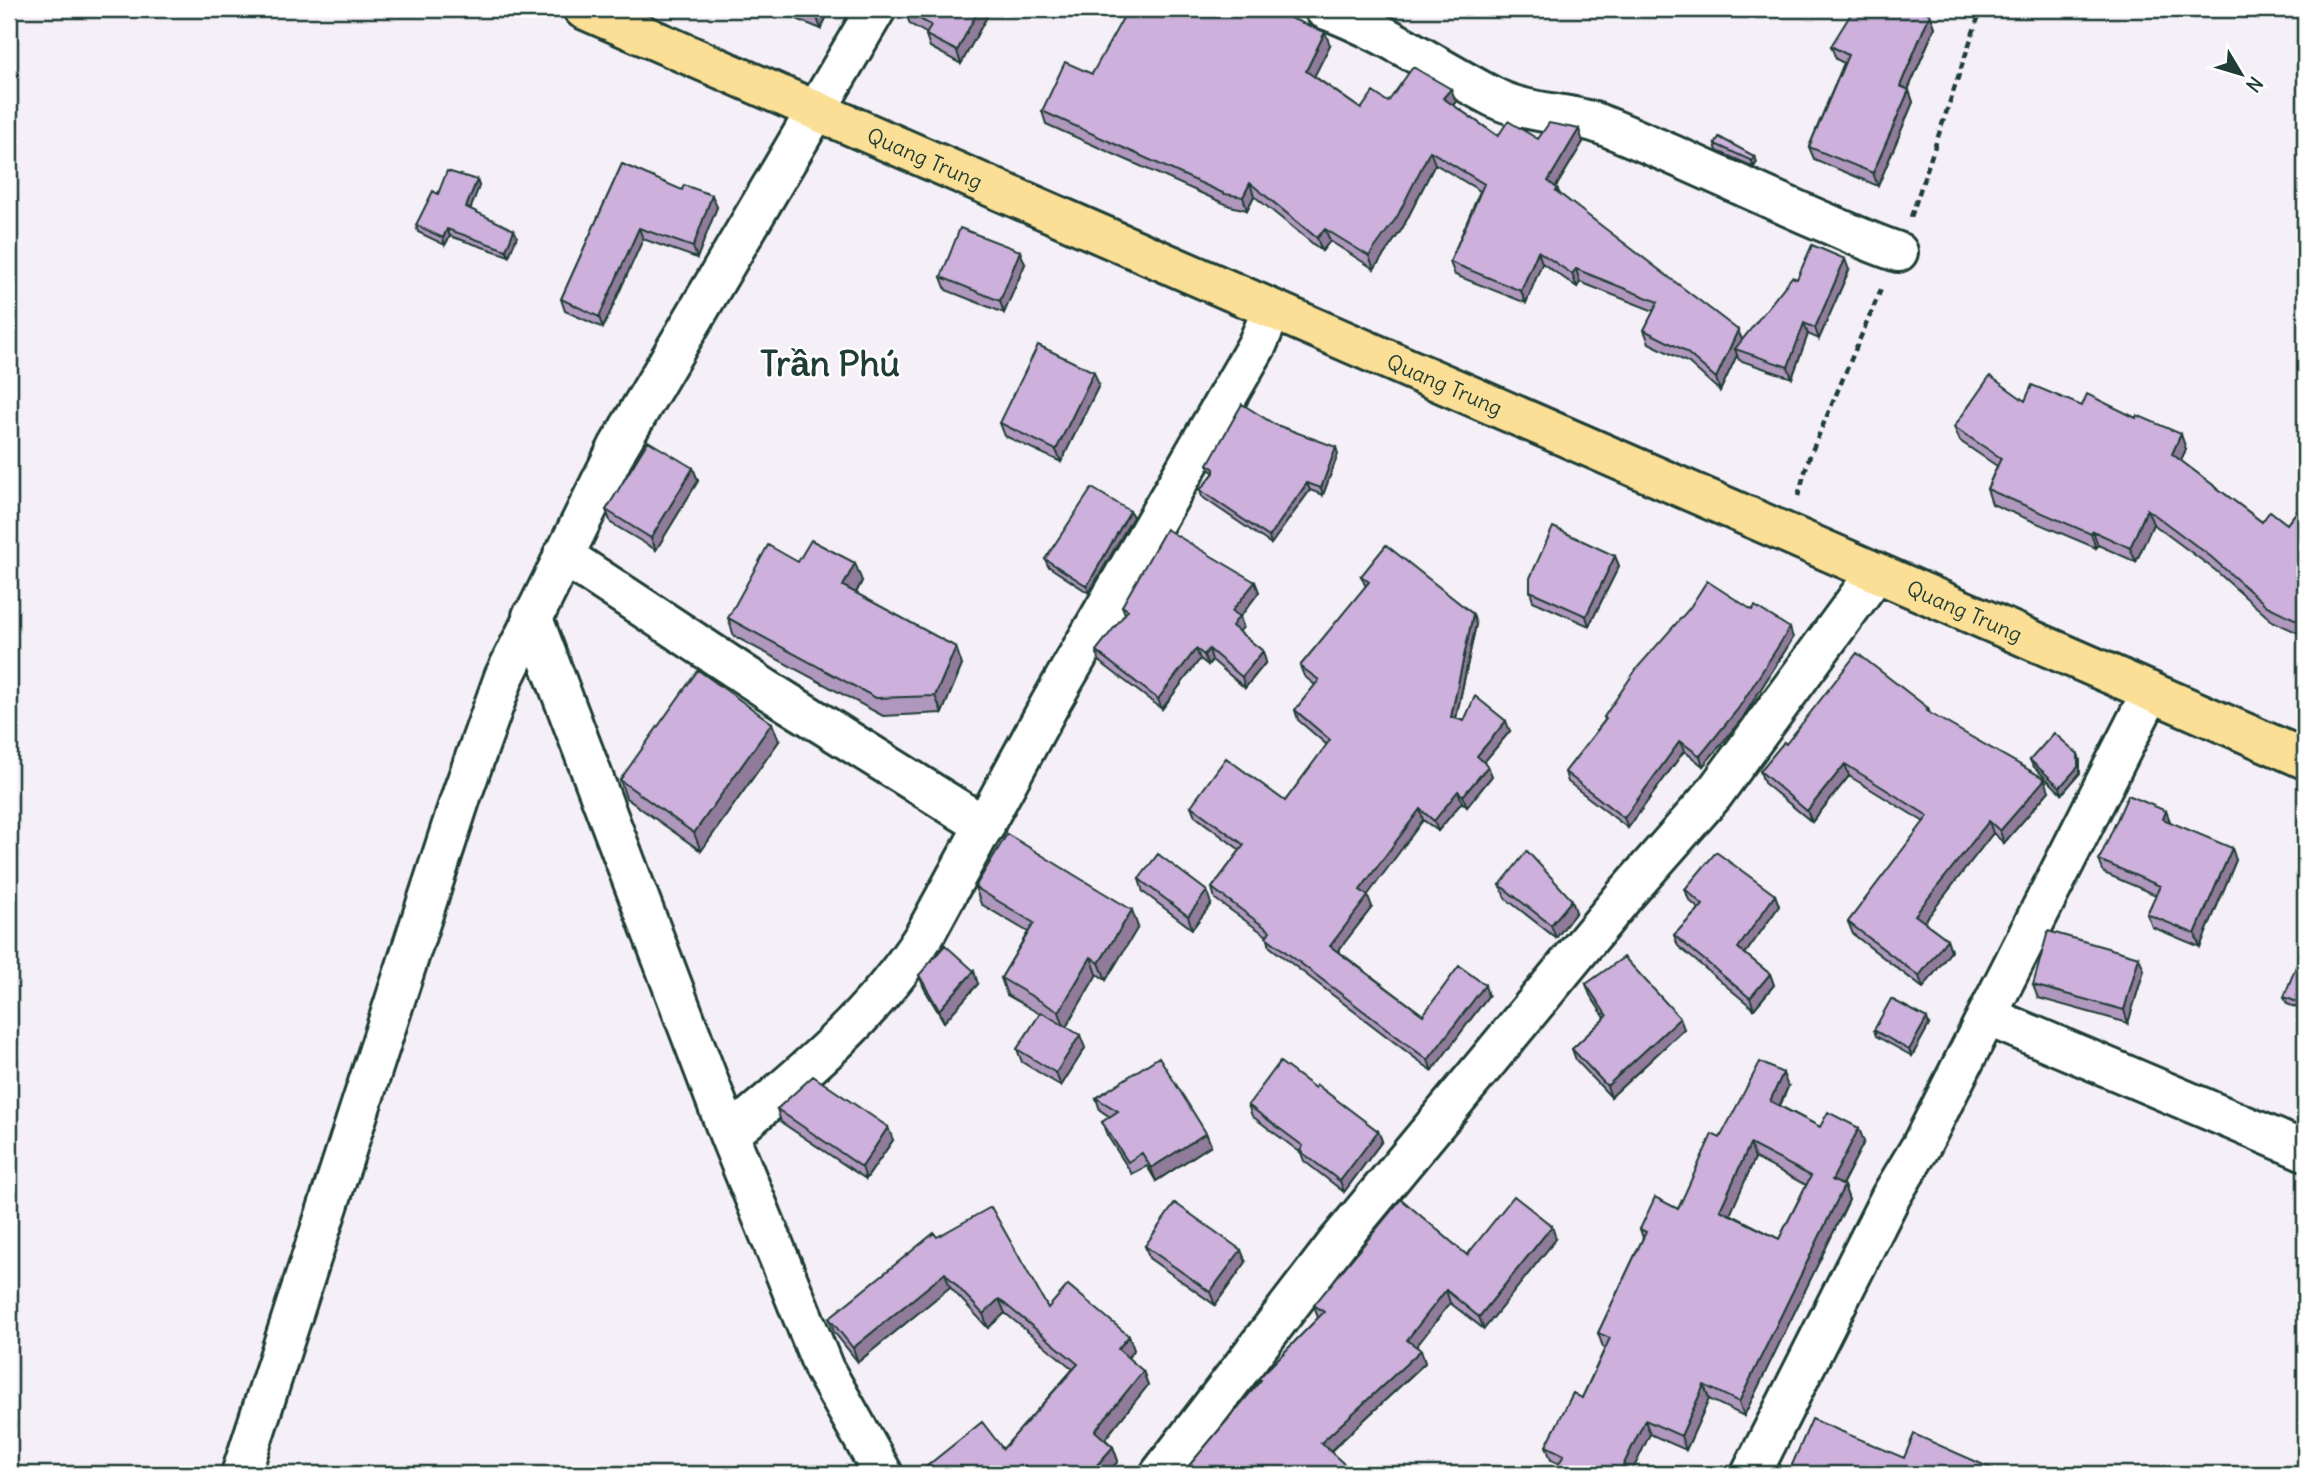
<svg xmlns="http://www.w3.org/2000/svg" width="2314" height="1483" font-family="Delius,sans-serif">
  <rect width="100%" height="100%" fill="#f5eff8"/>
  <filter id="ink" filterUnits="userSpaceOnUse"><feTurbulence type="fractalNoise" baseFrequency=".0143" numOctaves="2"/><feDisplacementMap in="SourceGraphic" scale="14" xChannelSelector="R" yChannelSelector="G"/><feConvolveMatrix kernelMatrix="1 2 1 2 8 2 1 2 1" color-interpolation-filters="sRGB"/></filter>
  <g filter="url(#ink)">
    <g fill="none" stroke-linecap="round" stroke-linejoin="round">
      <defs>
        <path id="minor" d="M1324 9C1385 31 1435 67 1493 97 1527 115 1569 111 1605 126 1679 156 1751 191 1824 222 1848 232 1873 244 1898 252
          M563 555 766 689 985 826
          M532 616 729 1135 824 1369 883 1474
          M1987 1016 2305 1151
          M729 1135C802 1074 873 1016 924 936L1050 704 1257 345 1272 310
          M241 1474 462 794 504 677 618 447 876 9
          M1160 1474 1338 1242 1625 895 1713 795 1876 573
          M1751 1474 1891 1196 1921 1146 2151 692"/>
        <g id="major">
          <path id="s1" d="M583 9 2305 759"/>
        </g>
      </defs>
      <use href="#minor" stroke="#1f3d34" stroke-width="44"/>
      <use href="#major" stroke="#1f3d34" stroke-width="44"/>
      <path stroke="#1f3d34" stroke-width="4.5" stroke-dasharray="7 5" stroke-linecap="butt" d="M1911 217 1981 9
        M1798 496 1809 458 1882 287"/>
      <use href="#minor" stroke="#fff" stroke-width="38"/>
      <use href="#major" stroke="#fbdf96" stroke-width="38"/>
    </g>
    <path fill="#b097bd" stroke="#1f3d34" stroke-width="2" fill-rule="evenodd" d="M772 9H830L821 29Z
      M906 9H991L961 64 930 47 926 35V33L910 24 905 11Z
      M1930 14 1935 27 1908 90 1913 102 1878 186 1814 159 1809 147 1844 63 1836 59 1831 46Z
      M1330 45 1314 76 1361 109 1388 102 1451 89 1456 102 1453 105 1498 136 1583 142 1556 187 1560 194 1742 340 1797 279 1849 270 1819 339 1808 334 1792 378 1739 360 1737 355 1720 391 1689 363 1649 343 1644 330 1654 311 1580 282 1577 287 1542 263 1526 303 1455 275 1450 262 1480 191 1435 164 1402 229 1374 269 1330 241 1322 251 1254 196 1247 210 1230 206 1046 124 1042 111 1092 74Z
      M1715 144 1754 156 1757 162 1754 167 1717 151Z
      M622 164 717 207 697 258 643 239 603 328 565 311 561 299Z
      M477 180 479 186 470 209 517 236 509 256 450 236 445 245 418 232 416 225 438 194Z
      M1025 264 1004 313 946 290 941 277Z
      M1099 385 1061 462 1005 436 1000 423Z
      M2025 401 2186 449 2181 461 2262 522 2287 524 2305 501V636L2272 621 2215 570 2153 524 2136 562 2098 545 2096 548 1992 504 1987 489 1997 466 1960 441 1954 427Z
      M1274 424 1338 454 1323 495 1310 490 1271 544 1202 497 1200 490 1214 473 1210 470 1208 464Z
      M693 468 698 481 656 550 611 523 606 510Z
      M1133 517 1089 593 1048 566 1045 559Z
      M1615 556 1619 566 1589 626 1533 601 1530 591Z
      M798 562 862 581 856 593 962 665 942 713 883 716 734 636 728 618Z
      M1361 576 1476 624 1456 719 1510 731 1484 762 1492 776 1467 807 1462 802 1438 831 1423 820 1367 895 1372 907 1338 951 1423 1015 1488 996 1432 1071 1270 947 1267 936 1215 899 1212 888 1240 850 1195 816 1191 806 1285 801 1327 745 1298 720 1295 710 1315 685 1304 676 1300 666 1366 587Z
      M1255 582 1259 592 1240 617 1243 627 1239 632 1266 662 1245 688 1212 660 1208 665 1200 659 1162 709 1100 662 1096 651 1125 614 1122 606Z
      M1793 638 1742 719 1703 766 1684 751 1628 828 1568 782 1565 772 1605 720 1604 717Z
      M1928 708 1930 714 2049 791 2004 843 1993 833 1924 922 1947 939 1951 951 1923 988 1853 934 1848 922 1924 822 1849 776 1812 822 1764 783 1760 771 1786 744Z
      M779 741 701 851 626 798 620 780Z
      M2078 754 2080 761V773L2062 794 2033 766 2030 760Z
      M2166 811 2170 822 2236 860 2200 947 2152 927 2147 914 2156 895 2104 873 2099 860Z
      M1139 879 1211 904 1192 929 1143 892Z
      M1500 885 1576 912 1556 938 1505 898Z
      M975 887 1138 927 1106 980 1097 974 1066 1027 1085 1048 1061 1086 1022 1062 1017 1049 1040 1014 1007 995 1001 978 1028 932 981 904Z
      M1685 889 1775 895 1779 906 1745 954 1770 974 1774 985 1754 1009 1678 946 1674 935 1699 909 1689 900Z
      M2305 955V1011L2287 1004 2284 997 2301 966Z
      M2144 970 2128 1023 2038 998 2033 985Z
      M919 975 978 984 944 1022 924 988Z
      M1586 984 1684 1029 1611 1097 1576 1060 1572 1049 1605 1018 1590 995Z
      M1929 1025 1912 1056 1876 1036 1874 1030Z
      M1788 1087 1780 1106 1820 1127 1864 1142 1842 1185 1844 1186 1849 1200 1744 1416 1709 1399 1686 1450 1650 1434 1559 1464 1551 1460 1546 1446 1582 1398 1605 1348 1603 1347 1598 1333 1643 1238 1640 1229 1678 1209 1720 1138ZM1755 1158 1806 1185 1779 1239 1730 1214Z
      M1315 1088 1378 1131 1382 1141 1344 1192 1304 1161 1301 1153 1252 1116 1248 1105Z
      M1096 1098 1206 1133 1211 1145 1156 1181 1147 1166 1132 1174 1107 1135 1102 1122 1110 1117 1100 1110Z
      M777 1109 893 1140 866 1179 781 1122Z
      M937 1237 1048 1308 1129 1336 1134 1350 1128 1358 1143 1371 1148 1385 1105 1439 1113 1447 1118 1461 1107 1474H917L1003 1449 1073 1369 1005 1313 988 1328 950 1287 858 1362 834 1332 829 1318Z
      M1556 1239 1484 1329 1450 1303 1416 1347 1421 1350 1425 1363 1330 1452 1182 1474 1260 1381 1259 1378 1318 1318 1314 1305 1467 1255Z
      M1145 1246 1246 1262 1215 1305 1149 1258Z"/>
    <path fill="#907b9a" stroke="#1f3d34" stroke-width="2" d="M816 9H830L821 29 815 12Z
      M979 9H991L961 64 957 51Z
      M1930 14 1935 27 1904 99 1900 86Z
      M1325 32 1330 45 1311 83 1306 71Z
      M1451 89 1456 102 1448 111 1443 98Z
      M1909 90 1913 102 1878 186 1873 173Z
      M1579 129 1583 142 1552 193 1548 181Z
      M1430 151 1435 164 1402 229 1374 269 1369 256Z
      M1754 156 1757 162 1754 167 1752 161Z
      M477 180 479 186 469 213 466 207Z
      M1250 183 1254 196 1247 210 1243 197Z
      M712 195 717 207 697 258 693 247Z
      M639 228 643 239 603 328 599 317Z
      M447 229 450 236 445 245 443 238Z
      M1325 229 1330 241 1322 251 1317 238Z
      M514 230 517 236 509 256 506 250Z
      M1020 251 1025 264 1004 313 1000 301Z
      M1538 251 1542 263 1526 303 1521 291Z
      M1845 259 1849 270 1819 339 1815 328Z
      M1576 269 1580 282 1577 287 1572 274Z
      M1804 323 1808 334 1792 378 1788 367Z
      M1738 330 1743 342 1735 349 1737 355 1720 391 1716 378Z
      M1094 372 1099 385 1061 462 1056 450Z
      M2181 434 2186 449 2177 469 2172 454Z
      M1336 447 1338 454 1323 495 1321 488Z
      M693 468 698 481 656 550 651 538Z
      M1307 483 1310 490 1271 544 1269 537Z
      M2147 509 2153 524 2136 562 2130 548Z
      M1130 511 1133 517 1089 593 1087 586Z
      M2093 531 2098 545 2096 548 2091 534Z
      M1615 556 1619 566 1589 626 1586 616Z
      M855 563 862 581 850 604 843 586Z
      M1255 582 1259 592 1240 617 1243 627 1236 636 1232 626V611Z
      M1473 614 1476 624 1454 727 1451 717Z
      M1790 628 1793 638 1742 719 1703 766 1700 756Z
      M956 647 962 665 942 713 935 696Z
      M1196 649 1200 659 1162 709 1158 699Z
      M1209 649 1212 660 1208 665 1204 655Z
      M1263 651 1266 662 1245 688 1242 677Z
      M1506 721 1510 731 1480 767 1477 756Z
      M772 723 779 741 701 851 694 833Z
      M1680 741 1684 751 1628 828 1624 818Z
      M2078 754 2080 761V773L2062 794 2060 787Z
      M1845 764 1849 776 1812 822 1807 811Z
      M1488 766 1492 776 1467 807 1463 796Z
      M2045 779 2049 791 2004 843 2000 831Z
      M1458 791 1462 802 1438 831 1434 821Z
      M1420 809 1423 820 1364 900 1360 890Z
      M2166 811 2171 824 2163 819Z
      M1989 821 1993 833 1920 927 1915 915Z
      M2232 848 2236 860 2200 947 2195 934Z
      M1207 891 1211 904 1192 929 1188 916Z
      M1775 895 1779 906 1742 958 1738 948Z
      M1368 896 1372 907 1334 956 1330 946Z
      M1572 900 1576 912 1556 938 1551 925Z
      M1132 910 1138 927 1106 980 1099 963Z
      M1947 939 1951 951 1923 988 1919 976Z
      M1091 957 1097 974 1065 1029 1059 1012Z
      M2139 957 2144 970 2128 1023 2124 1010Z
      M974 971 978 984 944 1022 939 1010Z
      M1770 974 1774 985 1754 1009 1750 998Z
      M1485 985 1488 996 1432 1071 1428 1060Z
      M1680 1018 1684 1029 1611 1097 1607 1086Z
      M1927 1018 1929 1025 1912 1056 1909 1050Z
      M1080 1035 1085 1048 1061 1086 1056 1073Z
      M1783 1073 1788 1087 1775 1115 1770 1101Z
      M888 1127 893 1140 866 1179 862 1167Z
      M1859 1128 1864 1142 1837 1194 1832 1180Z
      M1378 1131 1382 1141 1344 1192 1340 1181Z
      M1206 1133 1211 1145 1156 1181 1151 1168Z
      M1750 1144 1755 1158 1726 1224 1720 1210Z
      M1844 1186 1849 1200 1744 1416 1739 1402Z
      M1552 1226 1556 1239 1484 1329 1479 1317Z
      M1241 1250 1246 1262 1215 1305 1210 1292Z
      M945 1273 950 1287 858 1362 853 1348Z
      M1446 1290 1450 1303 1411 1353 1407 1340Z
      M999 1299 1005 1313 988 1328 983 1314Z
      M1129 1336 1134 1350 1123 1363 1118 1349Z
      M1421 1350 1425 1363 1325 1456 1321 1443Z
      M1143 1371 1148 1385 1100 1445 1095 1431Z
      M1704 1385 1709 1399 1686 1450 1681 1436Z
      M1645 1420 1650 1434 1631 1474H1619Z
      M1113 1447 1118 1461 1107 1474H1089Z"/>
    <path fill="#cdb0dc" stroke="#1f3d34" stroke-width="2" fill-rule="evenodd" d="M806 9H816L815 12Z
      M906 9H979L957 51 926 35 931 25 905 11Z
      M1128 9H1268L1325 32 1306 71 1361 109 1373 92 1388 102 1413 67 1451 89 1443 98 1498 136 1508 121 1538 139 1549 123 1579 129 1548 181 1558 189 1556 191 1738 330 1716 378 1684 350 1644 330 1658 302 1576 269 1572 274 1538 251 1521 291 1450 262 1484 184 1430 151 1397 217 1369 256 1325 229 1317 238 1250 183 1243 197 1225 194 1042 111 1065 62 1092 74Z
      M1854 9H1919L1930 14 1900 86 1909 90 1873 173 1809 147 1848 55 1831 46Z
      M1719 137 1754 156 1752 161 1715 144Z
      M622 164 682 190 684 185 712 195 693 247 639 228 599 317 561 299Z
      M447 171 477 180 466 207 514 230 506 250 447 229 443 238 416 225 433 191 438 194Z
      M960 228 1020 251 1000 301 941 277Z
      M1812 245 1845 259 1815 328 1804 323 1788 367 1735 349 1792 277 1797 279Z
      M1038 345 1094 372 1056 450 1000 423Z
      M1990 376 2025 401 2032 385 2082 406 2087 394 2136 418 2137 415 2181 434 2172 454 2262 522 2270 511 2287 524 2305 501V624L2267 606 2210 556 2147 509 2130 548 2093 531 2091 534 1987 489 2001 458 1954 427Z
      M1242 404 1274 424 1336 447 1321 488 1307 483 1269 537 1200 490 1214 473V469L1208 464Z
      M648 441 693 468 651 538 606 510Z
      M1092 488 1130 511 1087 586 1045 559Z
      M1553 527 1615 556 1586 616 1530 591V578Z
      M1166 529 1255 582 1232 611 1239 616 1232 626 1263 651 1242 677 1209 649 1204 655 1196 649 1158 699 1096 651 1128 610 1122 606Z
      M811 540 855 563 843 586 956 647 935 696 876 698 728 618 768 545 798 562Z
      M1386 545 1473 614 1451 717 1464 721 1475 696 1506 721 1477 756 1488 766 1463 796 1458 791 1434 821 1420 809 1360 890 1368 896 1330 946 1423 1015 1459 966 1485 985 1428 1060 1266 937 1270 931 1212 888 1244 845 1191 806 1226 758 1285 801 1330 740 1295 710 1319 680 1300 666 1369 582 1361 576Z
      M1707 581 1752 610 1755 606 1790 628 1738 709 1700 756 1680 741 1624 818 1565 772 1606 719 1604 717 1637 668 1689 609Z
      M1857 653 1928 708 1926 711 2045 779 2000 831 1989 821 1915 915 1947 939 1919 976 1848 922 1928 816 1845 764 1807 811 1760 771 1784 742 1786 744Z
      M698 670 772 723 694 833 620 780Z
      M2054 733 2078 754V767L2060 787 2030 760Z
      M2128 795 2166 811 2163 819 2232 848 2195 934 2147 914 2160 886 2099 860Z
      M1007 834 1132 910 1099 963 1091 957 1059 1012 1001 978 1034 923 975 887Z
      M1527 851 1572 900 1551 925 1500 885Z
      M1716 852 1775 895 1738 948 1770 974 1750 998 1674 935 1703 905 1685 889Z
      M1158 854 1207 891 1188 916 1139 879Z
      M2048 931 2139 957 2124 1010 2033 985Z
      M945 945 974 971 939 1010 919 975Z
      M2305 955V1005L2284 997 2297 964 2301 966Z
      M1624 957 1680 1018 1607 1086 1572 1049 1607 1016 1586 984Z
      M1891 999 1927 1018 1909 1050 1874 1030Z
      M1041 1012 1080 1035 1056 1073 1017 1049Z
      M1159 1057 1206 1133 1151 1168 1142 1153 1128 1162 1102 1122 1118 1111 1096 1098Z
      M1280 1062 1315 1088 1317 1085 1378 1131 1340 1181 1300 1151 1303 1146 1248 1105Z
      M1760 1062 1783 1073 1770 1101 1820 1127 1828 1112 1859 1128 1832 1180 1844 1186 1739 1402 1704 1385 1681 1436 1645 1420 1619 1474H1553L1564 1455 1546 1446 1573 1393 1582 1398 1610 1338 1598 1333 1646 1232 1640 1229 1655 1197 1678 1209 1712 1134 1720 1138ZM1750 1144 1811 1176 1779 1239 1720 1210Z
      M813 1076 888 1127 862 1167 777 1109Z
      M1514 1196 1552 1226 1479 1317 1446 1290 1407 1340 1421 1350 1321 1443 1355 1474H1182L1261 1380 1259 1378 1324 1312 1314 1305 1401 1199 1467 1255Z
      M1175 1203 1241 1250 1210 1292 1145 1246Z
      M991 1207 1048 1308 1068 1285 1129 1336 1118 1349 1143 1371 1095 1431 1113 1447 1089 1474H917L982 1422 1003 1449 1078 1364 999 1299 983 1314 945 1273 853 1348 829 1318 934 1233 937 1237Z
      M1812 1419 1904 1458 1914 1434 2004 1474H1788Z"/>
  </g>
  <g text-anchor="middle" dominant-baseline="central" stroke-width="5" stroke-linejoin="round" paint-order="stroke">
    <g font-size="21" fill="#1f3d34" stroke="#fff">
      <text stroke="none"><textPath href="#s1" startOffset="373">Quang Trung</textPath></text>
      <text stroke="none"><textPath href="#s1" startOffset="940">Quang Trung</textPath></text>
      <text stroke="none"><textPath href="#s1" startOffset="1507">Quang Trung</textPath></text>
    </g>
    <g font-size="35" font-weight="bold" fill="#1f3d34" stroke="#fff">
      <text x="830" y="363">Trần Phú</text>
    </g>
  </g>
  <rect width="2314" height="1483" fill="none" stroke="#fff" stroke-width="35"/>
  <rect x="18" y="18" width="2279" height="1448" fill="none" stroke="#1f3d34" stroke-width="2.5" filter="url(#ink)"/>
  <g transform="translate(2241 74) rotate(128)" stroke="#ffffff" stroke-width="5" paint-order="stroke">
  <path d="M0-5L12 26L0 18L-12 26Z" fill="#1f3d34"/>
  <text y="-10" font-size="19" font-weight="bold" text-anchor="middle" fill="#1f3d34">N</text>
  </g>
</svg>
